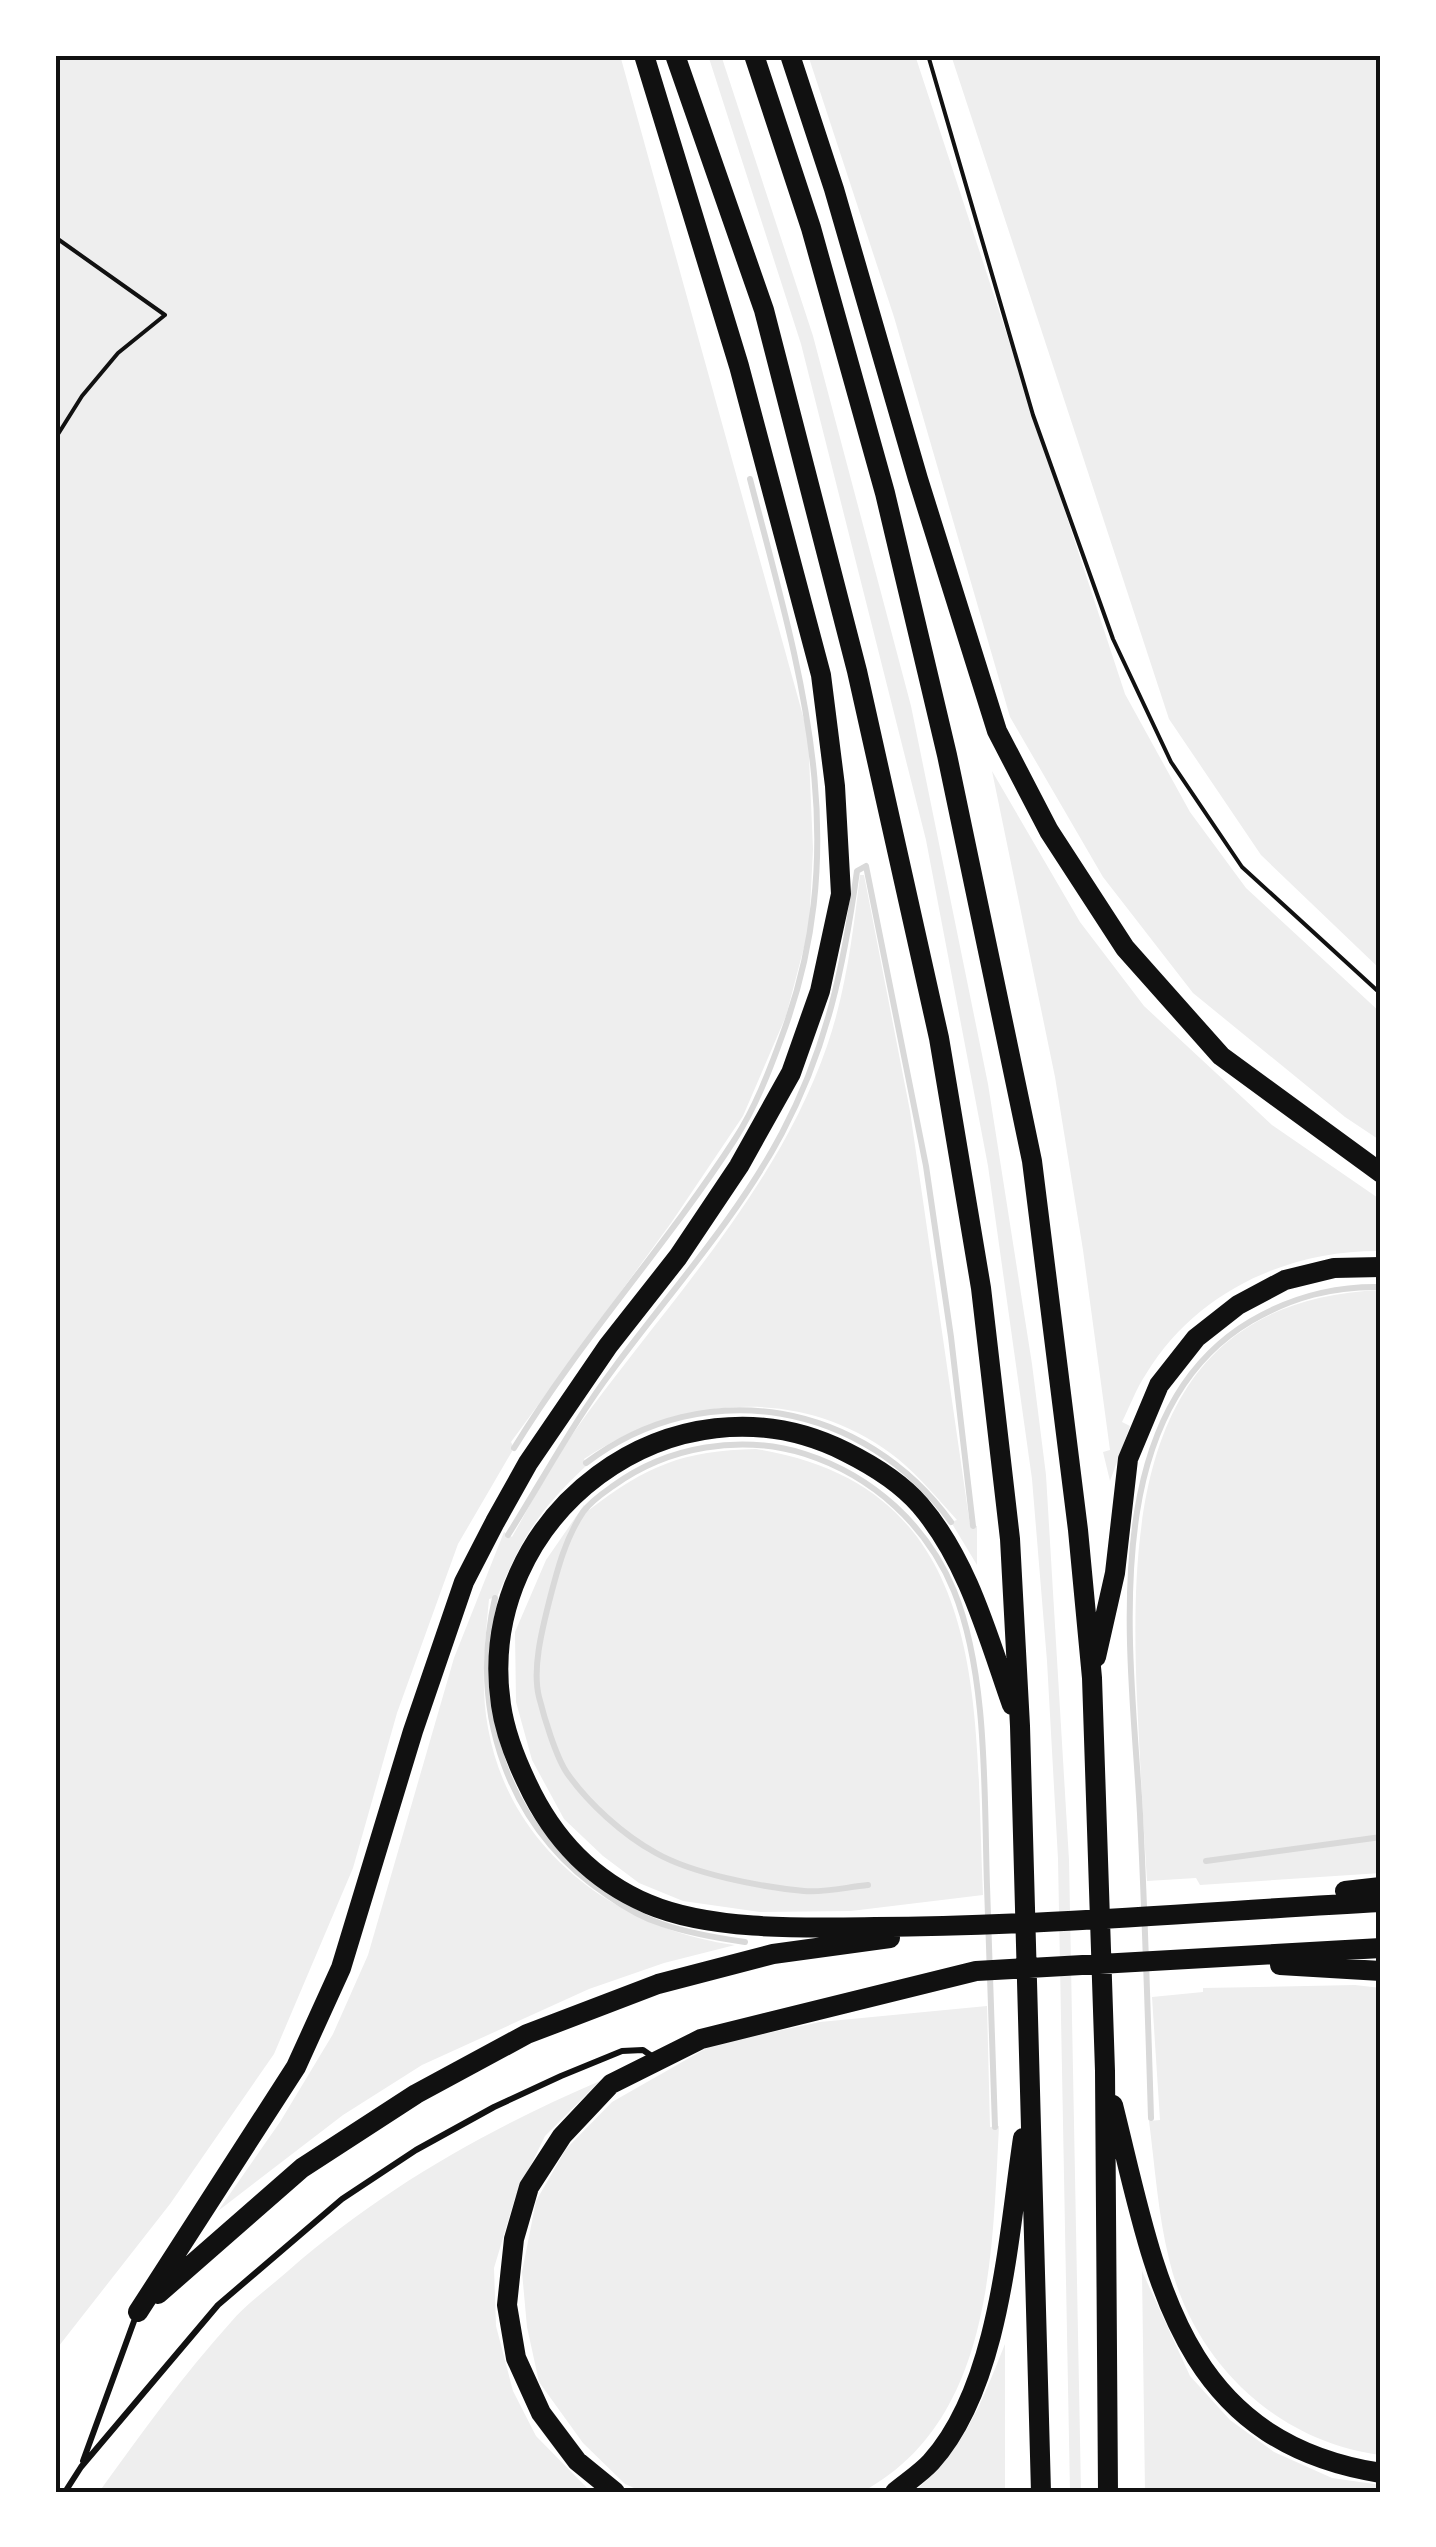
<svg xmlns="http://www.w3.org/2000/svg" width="1436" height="2547" font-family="'Roboto Condensed',sans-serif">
  <rect width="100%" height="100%" fill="#fff"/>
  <path fill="#eee" d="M55 55H620L808 734 813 849 809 928 786 1016 743 1116 671 1223 511 1442 514 1448 458 1544 397 1713 353 1868 274 2054 170 2204 55 2351Z
    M708 55H721L813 336 911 706 988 1084 1032 1364 1046 1475 1069 1860 1081 2492H1070L1058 1859 1047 1661 1032 1479 988 1166 926 840 801 344Z
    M808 55H915L1125 694 1190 812 1246 888 1381 1013V1141L1345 1117 1193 993 1103 877 1010 717 894 317Z
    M951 55H1381V970L1261 855 1169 719Z
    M992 771 1080 922 1144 1006 1272 1125 1381 1200V1251C1287 1250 1196 1292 1146 1374 1136 1389 1130 1406 1122 1422L1130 1426 1110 1481 1103 1452 1110 1450 1083 1250 1055 1077Z
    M860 875H864L910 1111 970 1525 977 1526V1565L951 1522 957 1520C938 1499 920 1477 898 1459 805 1384 680 1395 584 1459L587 1465C538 1511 523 1536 497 1597L489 1599C485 1642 480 1685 488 1728 510 1851 618 1929 735 1945L664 1963 589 1989 422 2065 343 2115 218 2211 280 2122 333 2034 368 1955 454 1658 504 1532 512 1537C532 1502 551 1465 574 1432 662 1308 776 1193 827 1046 846 991 853 933 860 875Z
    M1381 1290V1873L1200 1885 1196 1878 1147 1881C1143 1820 1140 1759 1137 1699 1129 1510 1142 1300 1381 1290Z
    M756 1449C995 1487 974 1707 983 1895L851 1911 760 1912 683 1901 639 1883 603 1856 564 1819 532 1760 516 1702 515 1632 546 1560 584 1505 589 1510C648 1465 682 1451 756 1449Z
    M1355 1985 1381 1988V2455C1276 2442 1193 2361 1169 2259 1158 2214 1155 2167 1149 2121L1160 2120 1152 1997 1203 1992V1988Z
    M987 2006 990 2127 999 2126C992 2255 993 2422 862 2492H643L625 2484 583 2443 539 2382 527 2327 522 2272 536 2201 566 2149 612 2102 712 2045 820 2022Z
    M600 2081 545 2136 515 2198 494 2268 496 2326 513 2391 536 2436 591 2492H99C141 2434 183 2375 231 2322 247 2303 269 2288 288 2271 382 2189 486 2130 600 2081Z
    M1142 2271 1190 2376 1230 2420 1274 2452 1332 2478 1381 2485V2492H1145Z
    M1005 2344V2492H914C966 2446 980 2406 1005 2344Z"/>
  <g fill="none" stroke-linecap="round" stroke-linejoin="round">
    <path stroke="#d9d9d9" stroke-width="6" d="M514 1448C580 1340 666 1246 735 1139 755 1108 769 1072 782 1036 855 840 800 672 750 479
      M586 1463C706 1372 865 1403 951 1522
      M508 1535C543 1479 574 1421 614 1368 671 1291 737 1218 782 1133 827 1048 844 965 857 871L866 866 926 1166 951 1337 973 1526
      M495 1598C469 1713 508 1829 607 1895 624 1907 643 1918 662 1924 688 1933 717 1938 745 1942
      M1206 1861 1381 1837
      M868 1885C847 1887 824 1893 804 1891 761 1887 693 1874 656 1853 623 1835 588 1803 567 1773 556 1757 544 1717 539 1697 532 1669 542 1630 549 1602 557 1571 565 1539 583 1512 591 1501 603 1493 613 1486 668 1446 741 1434 805 1454 873 1476 927 1525 954 1591 988 1675 984 1796 987 1886 989 1966 993 2047 995 2127
      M1151 2118C1148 2017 1145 1915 1140 1814 1132 1659 1092 1415 1251 1321 1292 1297 1333 1286 1381 1287"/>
    <path stroke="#111" stroke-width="4" d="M928 55 1033 415 1113 639 1171 762 1242 867 1381 994
      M55 237 165 315 118 353 82 396 55 439"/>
    <path stroke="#111" stroke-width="6" d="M83 2461 137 2313
      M65 2492 81 2467 218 2305 342 2199 416 2150 494 2107 561 2076 622 2051 643 2050 656 2059"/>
    <path stroke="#111" stroke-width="20" d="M675 55 764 310 857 671 939 1038 981 1288 1010 1539 1020 1726 1041 2492
      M754 55 811 228 885 493 947 755 1032 1161 1078 1530 1092 1678 1105 2071 1108 2492
      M790 55 834 189 918 479 997 731 1049 831 1125 948 1221 1056 1381 1173
      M1096 1657 1115 1573 1128 1459 1159 1385 1196 1338 1238 1305 1285 1280 1334 1268 1381 1267
      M1012 1705C988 1637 968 1561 920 1505 901 1483 872 1465 846 1452 674 1365 473 1516 501 1705 505 1733 515 1758 527 1783 552 1837 592 1880 648 1904 711 1931 806 1928 875 1927 1044 1926 1213 1911 1381 1902
      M1345 1891 1381 1887
      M1280 1965 1381 1971
      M1113 2105C1155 2272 1176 2441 1381 2473
      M158 2294 302 2168 416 2094 527 2034 658 1984 773 1954 890 1938
      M138 2312 296 2067 341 1968 413 1731 464 1582 495 1522 528 1463 608 1346 678 1257 739 1166 791 1073 820 991 841 894 835 786 821 675 739 366 644 55
      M615 2492 577 2461 541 2413 516 2358 507 2305 514 2239 529 2187 562 2136 611 2084 701 2039 976 1971 1381 1948
      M895 2492C907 2482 921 2473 931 2462 1000 2385 1008 2238 1023 2138"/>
  </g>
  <rect width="1436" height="2547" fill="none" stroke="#ffffff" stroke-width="115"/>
  <rect x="58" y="58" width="1320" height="2432" fill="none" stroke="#111" stroke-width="4"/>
</svg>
